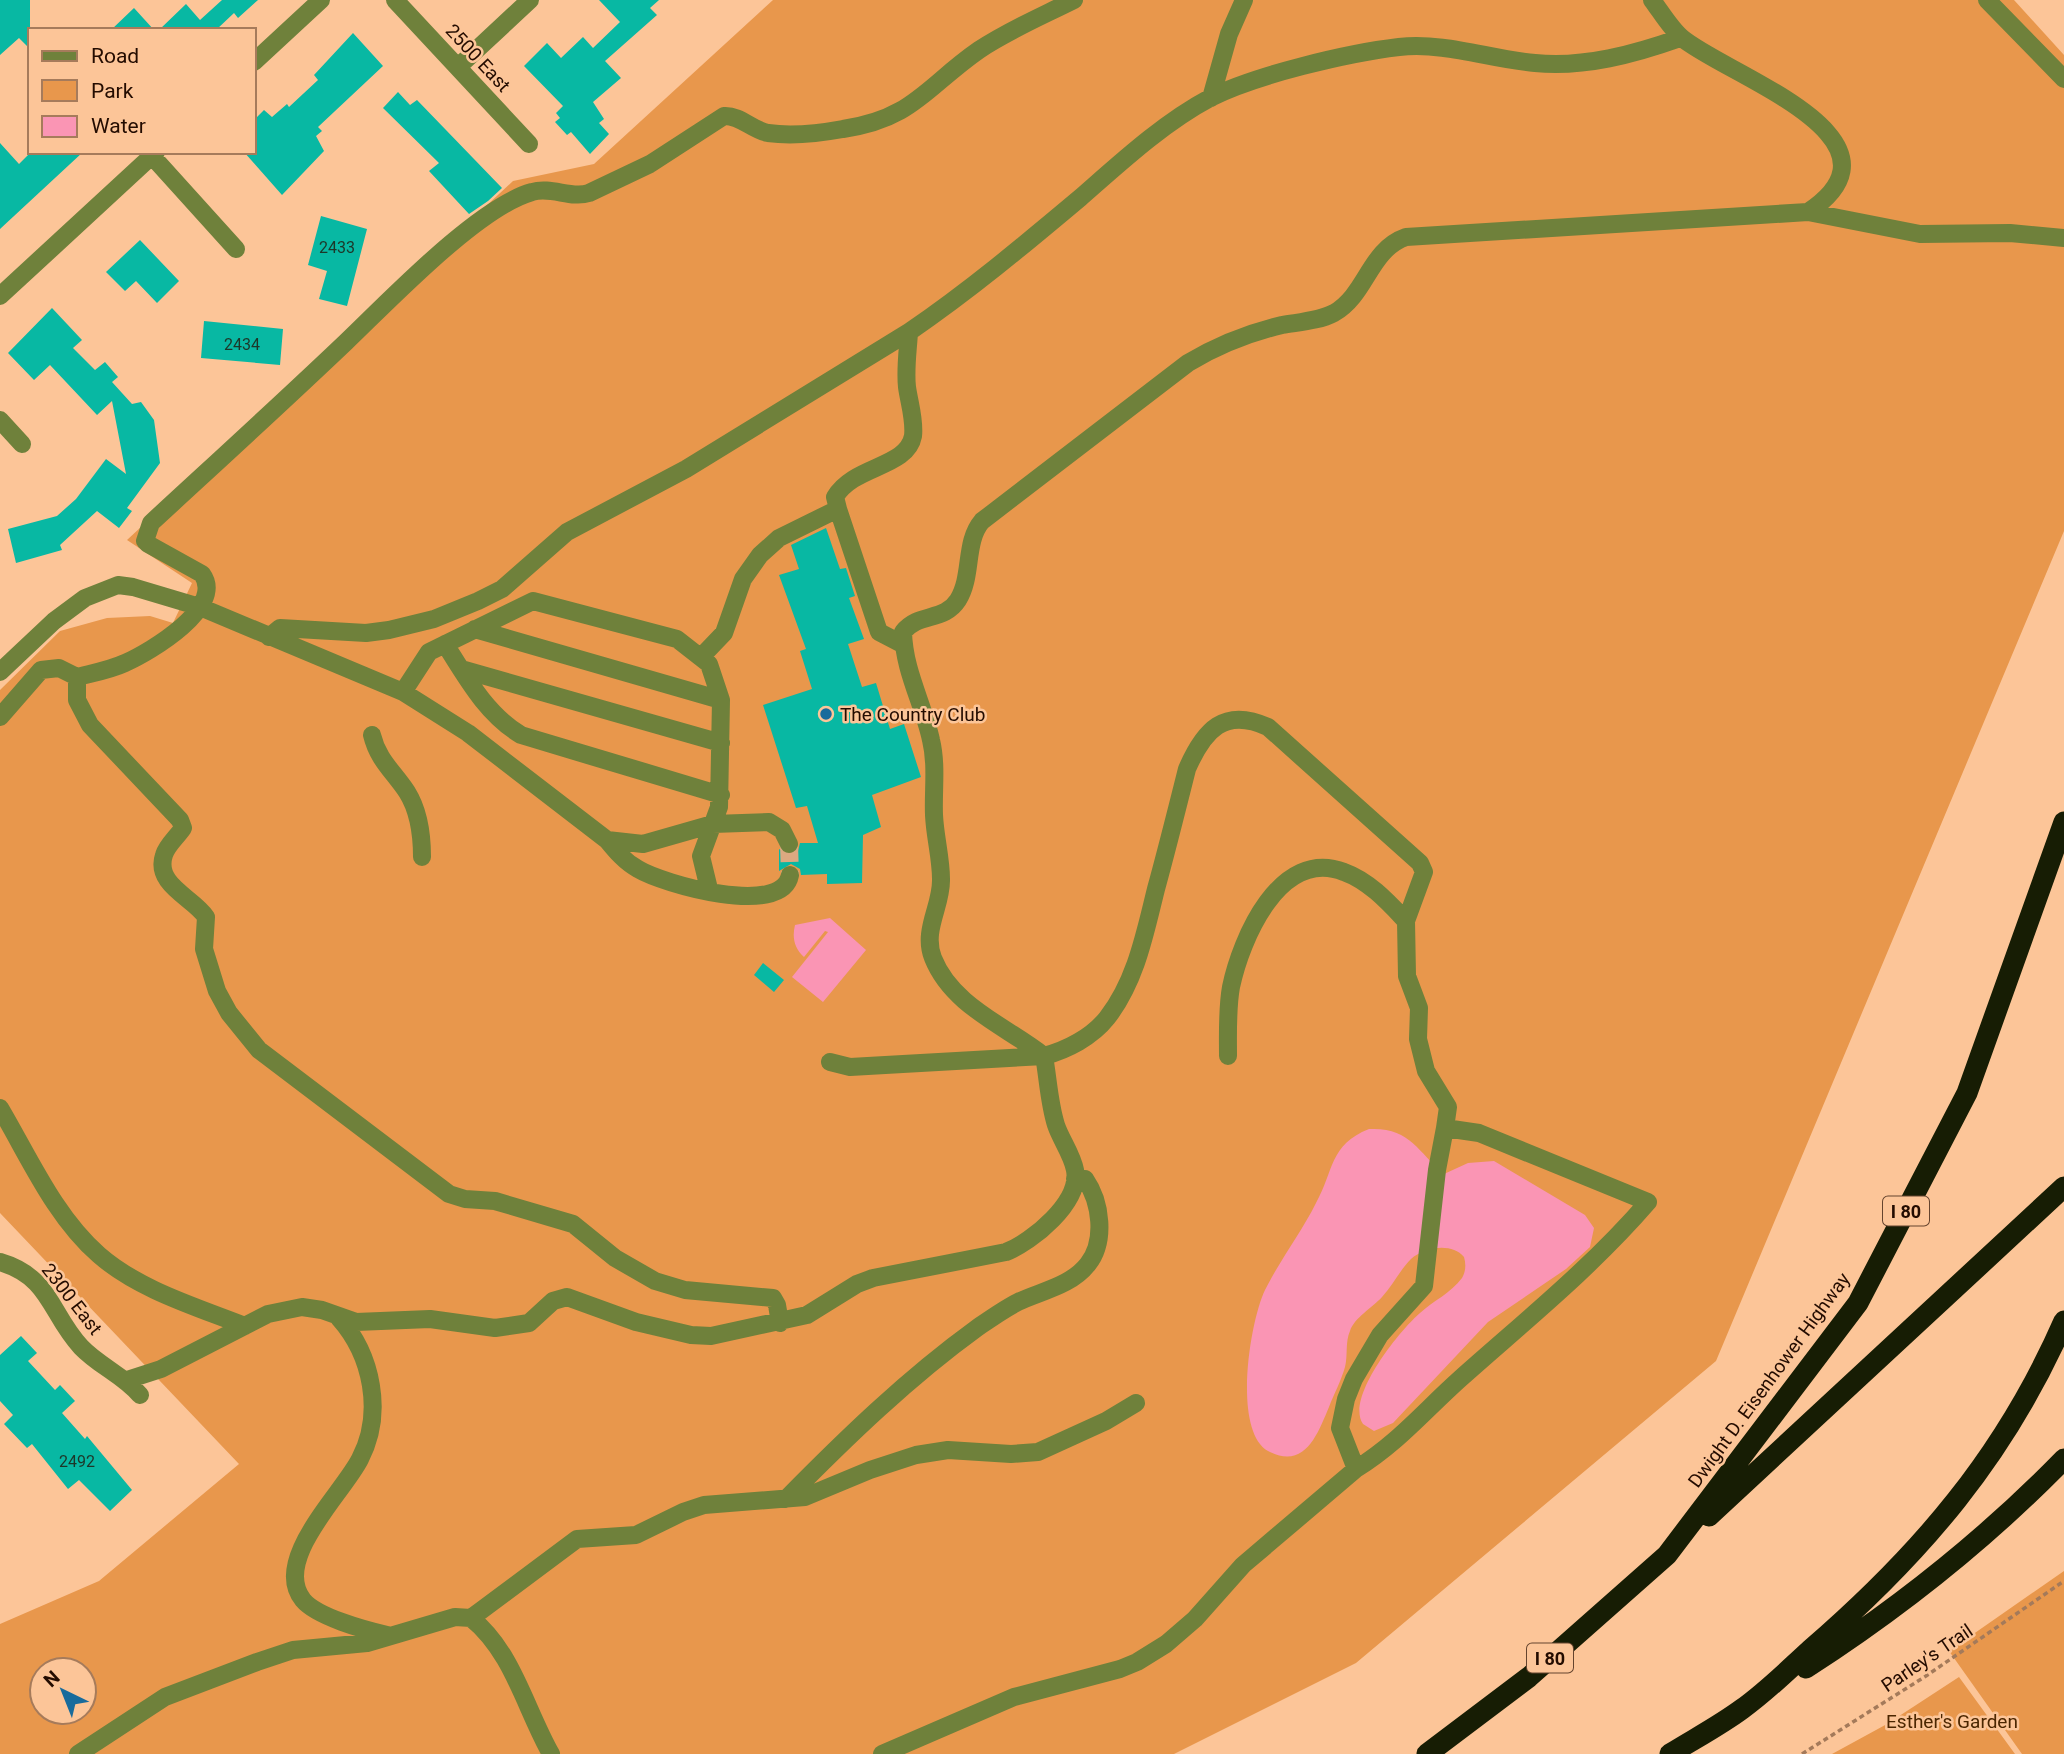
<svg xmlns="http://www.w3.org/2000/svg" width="2064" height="1754" font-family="Roboto,sans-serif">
  <rect width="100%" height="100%" fill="#fcc598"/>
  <path fill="#e8974c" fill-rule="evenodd" d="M773 0H2014L2064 55V531L1716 1361 1356 1663 1174 1754H0V1624L99 1581 239 1464 0 1213V690L60 631 107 618 150 616 173 623 192 583 127 540 513 181 594 164ZM42 1670H84V1712H42Z
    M2064 1571V1754H2022L1949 1651Z
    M1959 1677 2015 1754H1832L1887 1724Z"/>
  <path fill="#fa95b4" d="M830 918 866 950 823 1002 792 977 828 932 825 931 804 957C794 948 792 937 795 925Z
    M1369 1129C1410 1127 1417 1151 1444 1174L1468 1163 1494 1161 1585 1215 1594 1228 1590 1247 1566 1269 1488 1322 1393 1423 1374 1431 1363 1424C1345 1398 1400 1330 1420 1313 1433 1301 1451 1293 1462 1278 1466 1271 1466 1264 1464 1257 1452 1242 1424 1247 1411 1259 1400 1270 1393 1285 1382 1297 1373 1307 1354 1318 1350 1331 1345 1342 1348 1356 1345 1367 1341 1381 1334 1394 1329 1407 1318 1433 1305 1471 1268 1451 1232 1430 1250 1321 1265 1290 1280 1260 1301 1233 1316 1203 1334 1171 1329 1145 1369 1129Z"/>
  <path fill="#08b8a3" d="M0 0H30V49L19 38 0 55Z
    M222 0H258L238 18 234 13 216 30H159L186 4 200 20Z
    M599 0H659L650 8 657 15 605 61 621 78 593 102 604 119 599 123 609 134 590 154 571 132 567 135 555 122 560 118 556 113 563 106 524 66 547 43 561 58 583 37 593 48 620 22Z
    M134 8 154 30H111Z
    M353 33 383 66 318 127 322 131 316 136 324 151 282 195 244 152H254V120L264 110 272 117 287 104 289 107 318 80 314 75Z
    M398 92 410 105 417 100 502 188 488 201 469 214 429 171 439 163 383 108Z
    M0 143 19 164 31 152H83L0 229Z
    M321 216 367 229 347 306 319 299 327 271 308 265Z
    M140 240 179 281 157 303 136 281 125 291 106 272Z
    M52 308 82 340 73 348 95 370 105 362 118 377 112 382 132 404 141 402 154 420 160 463 127 508 132 511 119 528 97 511 60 545 62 550 16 563 8 529 57 516 76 499 106 459 126 474 112 401 97 415 50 365 34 380 8 353Z
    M204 321 283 329 280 365 201 358Z
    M826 528 840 569 846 568 855 596 849 598 864 639 848 644 862 687 876 683 890 729 904 724 921 777 872 795 881 827 863 835 862 883 827 884V874L801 875 800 869 791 864 779 871V849L789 855 798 851 800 843H818L807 806 796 808 763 705 812 689 800 651 806 649 779 575 799 569 791 545Z
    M763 963 784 980 774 992 754 975Z
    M21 1336 37 1353 28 1361 55 1390 60 1385 75 1401 62 1413 85 1439 87 1436 132 1490 110 1511 79 1480 68 1489 32 1444 27 1448 4 1424 13 1415 0 1401V1355Z"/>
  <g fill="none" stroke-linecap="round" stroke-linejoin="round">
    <path stroke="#dca981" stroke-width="18" stroke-dasharray="18 9" stroke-linecap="butt" d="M789 844 790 875"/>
    <path stroke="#a47a5a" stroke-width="3.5" stroke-dasharray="5 3.5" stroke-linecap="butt" d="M1802 1754 1926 1676 2064 1581"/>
    <path stroke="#6f813b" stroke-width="18" d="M395 0 529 144
      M1652 0C1661 12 1671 29 1682 38 1726 75 1919 138 1808 212
      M1987 0 2064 79
      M254 62 321 0
      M458 67 530 0
      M1211 98 1229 34 1244 0
      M152 156 236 249
      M0 296 156 152
      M0 420 22 444
      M838 509 835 497C854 465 907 468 913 436 915 420 909 402 907 387 905 369 908 350 909 332 969 291 1024 245 1080 198 1120 163 1163 123 1210 98 1255 75 1348 53 1399 47 1446 42 1489 59 1535 63 1584 68 1635 54 1680 38
      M475 629 721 700
      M269 637 280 628 366 633 389 630 434 619 478 601 502 589 567 532 686 469 909 332
      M445 644C466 677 486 714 521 735L721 795
      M702 656 724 633 743 579 760 555 779 538 838 509 879 632 904 645
      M461 669 721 743
      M0 672 54 621 85 598 118 585 133 587 200 607 403 692 468 733 607 840 643 844 713 824 769 822 782 830 789 844
      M77 677V700L90 725 180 820 183 828C177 837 167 845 164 855 154 885 194 898 206 917L204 949 217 991 229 1013 259 1050 449 1194 465 1199 495 1201 573 1224 615 1258 655 1281 685 1290 773 1298 777 1305 780 1323
      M403 692 429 652 533 601 677 639 709 664 721 700 719 807 701 856 709 889
      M0 717 41 670 59 668 77 677C93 673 110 670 125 663 150 652 226 607 202 574L148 544 145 541 151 523C216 463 282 403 346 342 389 301 478 207 532 192 551 186 571 199 589 193L650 164 724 116C740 115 752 130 768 133 790 136 821 133 843 129 913 119 927 86 979 50 1009 30 1042 16 1074 0
      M372 735C378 760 393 771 407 792 419 811 422 835 422 857
      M607 840C616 851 625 862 638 869 663 884 782 918 790 875
      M1228 1056C1228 1033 1227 1009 1231 987 1241 939 1280 847 1344 872 1369 881 1388 902 1406 921
      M830 1062 850 1067 1044 1056C1067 1050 1092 1037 1107 1018 1136 981 1145 933 1156 889 1167 849 1177 809 1187 769 1204 730 1224 707 1268 727L1420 863 1424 872 1406 921 1407 976 1419 1008 1418 1039 1426 1071 1448 1107 1445 1128 1479 1133 1648 1202C1592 1267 1525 1321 1461 1378 1424 1411 1399 1442 1356 1469
      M0 1108C29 1157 55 1217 99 1255 139 1290 197 1307 245 1326
      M0 1262C51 1277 50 1314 81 1347 99 1366 123 1375 140 1395
      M339 1318C372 1355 384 1413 360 1459 343 1493 271 1560 303 1600 317 1617 365 1630 387 1635
      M127 1380 161 1369 268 1314 302 1307 322 1310 356 1322 430 1319 495 1328 529 1323 553 1301 567 1297 636 1322 691 1335 711 1336 807 1315 857 1284 873 1278 1006 1252C1032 1242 1081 1202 1075 1170 1072 1154 1061 1140 1056 1125 1049 1103 1048 1078 1044 1056 1006 1026 952 1006 933 958 922 930 942 906 941 879 941 858 935 837 934 815 933 790 937 765 931 740 923 703 904 671 903 632 919 612 944 622 958 600 973 576 964 542 982 521L1188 363C1218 345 1248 333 1282 325 1299 322 1319 321 1334 313 1367 294 1369 250 1406 237L1808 212 1920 234 2010 233 2064 238
      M786 1499C846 1438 908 1378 977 1328 990 1319 1004 1309 1018 1302 1041 1291 1071 1286 1088 1264 1106 1241 1101 1202 1085 1179H1075
      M471 1618C513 1652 525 1708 551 1754
      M78 1754 165 1697 257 1662 293 1650 367 1643 455 1617 471 1618 577 1539 636 1535 683 1512 704 1505 805 1497 870 1470 916 1455 948 1450 1011 1454 1038 1452 1106 1421 1136 1403
      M882 1754 1014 1697 1120 1669 1137 1662 1166 1644 1195 1619 1243 1565 1356 1469 1340 1428 1346 1399 1354 1379 1380 1335 1424 1286 1437 1170 1445 1128"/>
    <path stroke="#171d04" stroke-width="21" d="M1709 1516 2064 1187
      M1806 1668C1899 1608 1987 1538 2064 1459
      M1427 1754 1529 1677 1667 1555 1858 1303 1967 1093 2064 822
      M1670 1754C1694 1739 1719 1726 1742 1709 1766 1692 1788 1670 1810 1650 1921 1554 2005 1456 2064 1321"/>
  </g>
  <circle fill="#186b9c" stroke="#fcc598" stroke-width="2.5" cx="826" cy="714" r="7"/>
  <g text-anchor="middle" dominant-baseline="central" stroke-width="5" stroke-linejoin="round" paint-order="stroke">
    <g font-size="16" fill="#1d3729">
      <text x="337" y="247">2433</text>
      <text x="242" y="344">2434</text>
      <text x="77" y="1461">2492</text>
    </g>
    <g fill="#fcc598" stroke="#65442e" stroke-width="2">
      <rect x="1883" y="1196.5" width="46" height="29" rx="5"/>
      <rect x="1527" y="1643.5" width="46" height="29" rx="5"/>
    </g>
    <g font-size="18" font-weight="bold" fill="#240c00">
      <text x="1906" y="1211">I 80</text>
      <text x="1550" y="1658">I 80</text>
    </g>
    <g font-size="19" fill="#240c00" stroke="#fcc598">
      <text transform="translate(478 58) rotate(47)">2500 East</text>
      <text transform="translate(72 1299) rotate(52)">2300 East</text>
      <text transform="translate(1769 1380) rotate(-54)">Dwight D. Eisenhower Highway</text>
      <text transform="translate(1927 1658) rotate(-34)">Parley's Trail</text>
    </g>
    <g font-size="19" fill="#240c00" stroke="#fcc598" text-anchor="start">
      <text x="840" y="714">The Country Club</text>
    </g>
    <g font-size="19" fill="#4b2600" stroke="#fcc598">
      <text x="1952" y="1721">Esther's Garden</text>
    </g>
  </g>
  <rect x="28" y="28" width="228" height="126" fill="#fcc598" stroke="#a67b5b" stroke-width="2"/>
  <rect x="42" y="51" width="35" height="10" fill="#6f813b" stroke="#a67b5b" stroke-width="2"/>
  <text x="91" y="63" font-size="21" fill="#240c00">Road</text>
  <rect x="42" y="80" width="35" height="21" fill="#e8974c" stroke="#a67b5b" stroke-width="2"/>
  <text x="91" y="98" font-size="21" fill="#240c00">Park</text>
  <rect x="42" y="116" width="35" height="21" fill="#fa95b4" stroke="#a67b5b" stroke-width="2"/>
  <text x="91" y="133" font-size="21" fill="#240c00">Water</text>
  <g transform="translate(63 1691) rotate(317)"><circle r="33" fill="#fcc598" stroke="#a67b5b" stroke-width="2"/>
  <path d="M0-5L12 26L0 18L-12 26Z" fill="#186b9c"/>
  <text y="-10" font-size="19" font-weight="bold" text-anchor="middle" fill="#240c00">N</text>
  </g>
</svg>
